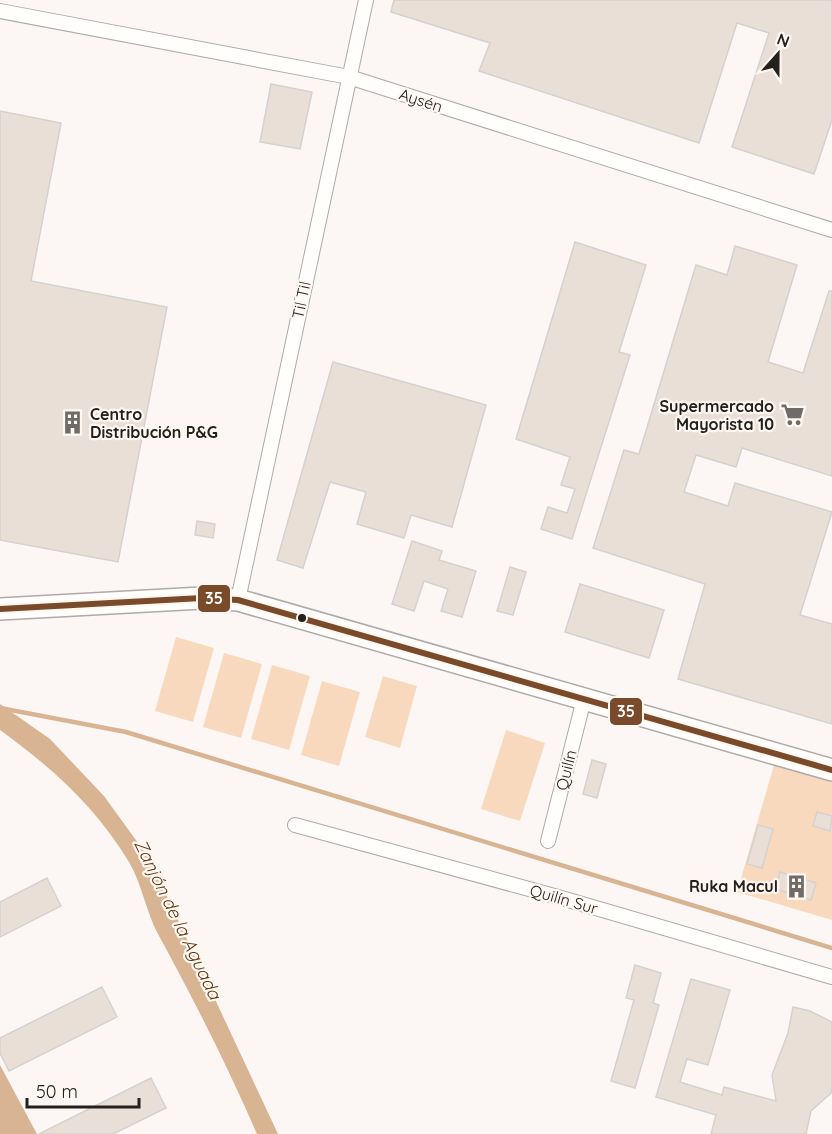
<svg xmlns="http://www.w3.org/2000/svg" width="832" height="1134" font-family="Quicksand,sans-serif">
  <rect width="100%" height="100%" fill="#fcf7f4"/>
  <path fill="#f8d9be" d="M176 637 214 648 193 722 155 711Z
    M224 653 262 664 241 738 203 727Z
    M272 665 310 676 289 750 251 739Z
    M383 676 417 686 400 748 365 737Z
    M322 681 360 692 339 766 301 755Z
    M506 730 545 743 520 821 481 809Z
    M774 765 832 782V920L737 892Z"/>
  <path fill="#d9b493" d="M0 704 50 739 104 796 149 858 278 1134H257C227 1065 194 1000 158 934 146 912 142 884 129 862 96 807 51 767 0 730Z
    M0 1065 37 1134H0Z"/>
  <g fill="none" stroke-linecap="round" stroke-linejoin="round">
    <path stroke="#d9b493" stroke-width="4.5" d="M0 708 126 732 832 948"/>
  </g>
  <path fill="#eadfd7" stroke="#d5d1cf" stroke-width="1.5" d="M394 0H832V120L814 174 732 147 769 33 737 23 699 143 479 71 490 43 391 12Z
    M271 84 312 92 300 149 260 142Z
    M0 111 61 123 31 281 167 307 118 562 0 540Z
    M575 242 646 265 619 352 630 355 572 539 541 529 548 507 567 513 575 489 561 485 570 457 516 439Z
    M735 246 797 265 768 362 803 373 829 291H832V476L742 448 736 467 696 455 684 492 728 506 735 483 832 512 800 615 832 624V724L678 679 705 584 593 548 624 450 639 454 696 265 727 275Z
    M333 362 486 405 452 527 411 515 404 538 357 524 366 492 330 482 303 568 277 560Z
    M197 521 215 524 213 538 195 535Z
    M412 541 442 551 439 560 476 571 462 617 441 611 448 589 424 581 414 611 392 604Z
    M510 567 526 572 513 615 497 611Z
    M580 584 664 610 649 658 565 632Z
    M592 760 606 764 597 798 583 794Z
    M817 812 832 816 830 831 813 826Z
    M758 825 773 829 762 868 747 864Z
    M780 872 816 883 811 900 775 889Z
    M47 878 61 906 0 937V902Z
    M635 965 661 973 653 1003 659 1005 635 1088 611 1081 634 1000 626 998Z
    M691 979 730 990 708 1065 687 1059 680 1082 722 1095 724 1087 776 1101 772 1075 788 1033 793 1007 810 1011 832 1022V1088L831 1093 811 1111 806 1134H711L716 1115 656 1097Z
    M102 987 117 1017 9 1071 0 1053V1038Z
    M151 1078 166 1108 113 1134H39Z"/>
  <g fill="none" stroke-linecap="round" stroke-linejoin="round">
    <defs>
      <path id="street" d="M0 11 349 77 832 230
        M238 600 366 0
        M295 825 558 897 832 977
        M548 841 584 699"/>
      <path id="primary" d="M0 609 202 598 238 600 832 770"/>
    </defs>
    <use href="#street" stroke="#aeaaa8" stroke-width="16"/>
    <use href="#primary" stroke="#aeaaa8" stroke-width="24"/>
    <use href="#street" stroke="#fffefd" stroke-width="14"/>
    <use href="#primary" stroke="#fffefd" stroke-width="21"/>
    <defs>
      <path id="bus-1" d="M0 609 202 598 238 600 832 770"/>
    </defs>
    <use href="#bus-1" stroke="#fff7f0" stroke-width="10"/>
    <use href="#bus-1" stroke="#7a4b2a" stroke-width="6"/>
  </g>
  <defs>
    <symbol id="supermarket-bare" viewBox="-9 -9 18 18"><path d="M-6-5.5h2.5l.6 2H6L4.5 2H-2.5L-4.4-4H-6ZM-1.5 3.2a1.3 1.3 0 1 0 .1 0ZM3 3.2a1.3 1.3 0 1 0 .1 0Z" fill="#6f6b68" stroke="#fff7f0" stroke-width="2.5" paint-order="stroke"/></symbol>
    <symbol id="building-bare" viewBox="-9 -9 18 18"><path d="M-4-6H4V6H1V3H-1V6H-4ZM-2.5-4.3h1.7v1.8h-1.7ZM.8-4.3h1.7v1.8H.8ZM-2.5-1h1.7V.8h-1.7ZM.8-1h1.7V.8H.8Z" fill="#6f6b68" stroke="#fff7f0" stroke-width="2.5" paint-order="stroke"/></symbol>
  </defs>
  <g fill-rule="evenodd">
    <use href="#supermarket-bare" x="776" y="398" width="33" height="33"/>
    <use href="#building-bare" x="56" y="406" width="33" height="33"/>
    <use href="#building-bare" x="780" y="870" width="33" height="33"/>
  </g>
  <circle fill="#23201d" stroke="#fff7f0" stroke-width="2" cx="302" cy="618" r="5"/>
  <g text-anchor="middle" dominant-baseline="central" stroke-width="4.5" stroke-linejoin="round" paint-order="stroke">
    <g font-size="16" fill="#23201d" stroke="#fff7f0">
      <text transform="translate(421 100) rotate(18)">Aysén</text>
      <text transform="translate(301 300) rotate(-78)">Til Til</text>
      <text transform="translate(566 770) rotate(-76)">Quilín</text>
      <text transform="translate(564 899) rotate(16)">Quilín Sur</text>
    </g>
    <g font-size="16" font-weight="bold" fill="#23201d" stroke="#fff7f0" text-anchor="end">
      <text x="774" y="406">Supermercado<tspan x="774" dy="18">Mayorista 10</tspan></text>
      <text x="90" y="414" text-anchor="start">Centro<tspan x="90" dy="18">Distribución P&amp;G</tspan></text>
      <text x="778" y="886">Ruka Macul</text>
    </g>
    <g font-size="18" font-style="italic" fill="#5c3915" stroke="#fff7f0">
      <text transform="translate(178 919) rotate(64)">Zanjón de la Aguada</text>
    </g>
  </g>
  <g stroke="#fff7f0" stroke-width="2">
    <rect x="197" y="584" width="34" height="29" rx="6" fill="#7a4b2a"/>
    <rect x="609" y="697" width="34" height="29" rx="6" fill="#7a4b2a"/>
  </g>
  <g font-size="16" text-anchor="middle" font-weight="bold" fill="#fff">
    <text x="214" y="604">35</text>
    <text x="626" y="717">35</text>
  </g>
  <g transform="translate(778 54) rotate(21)" stroke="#fff7f0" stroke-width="4.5" paint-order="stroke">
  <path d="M0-4.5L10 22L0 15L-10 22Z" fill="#23201d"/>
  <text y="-9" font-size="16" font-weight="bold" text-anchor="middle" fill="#23201d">N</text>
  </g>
  <path d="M27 1098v9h112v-9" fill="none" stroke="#23201d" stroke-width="3"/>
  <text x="36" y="1098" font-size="18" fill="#23201d" stroke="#fff7f0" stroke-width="4.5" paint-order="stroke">50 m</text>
</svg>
